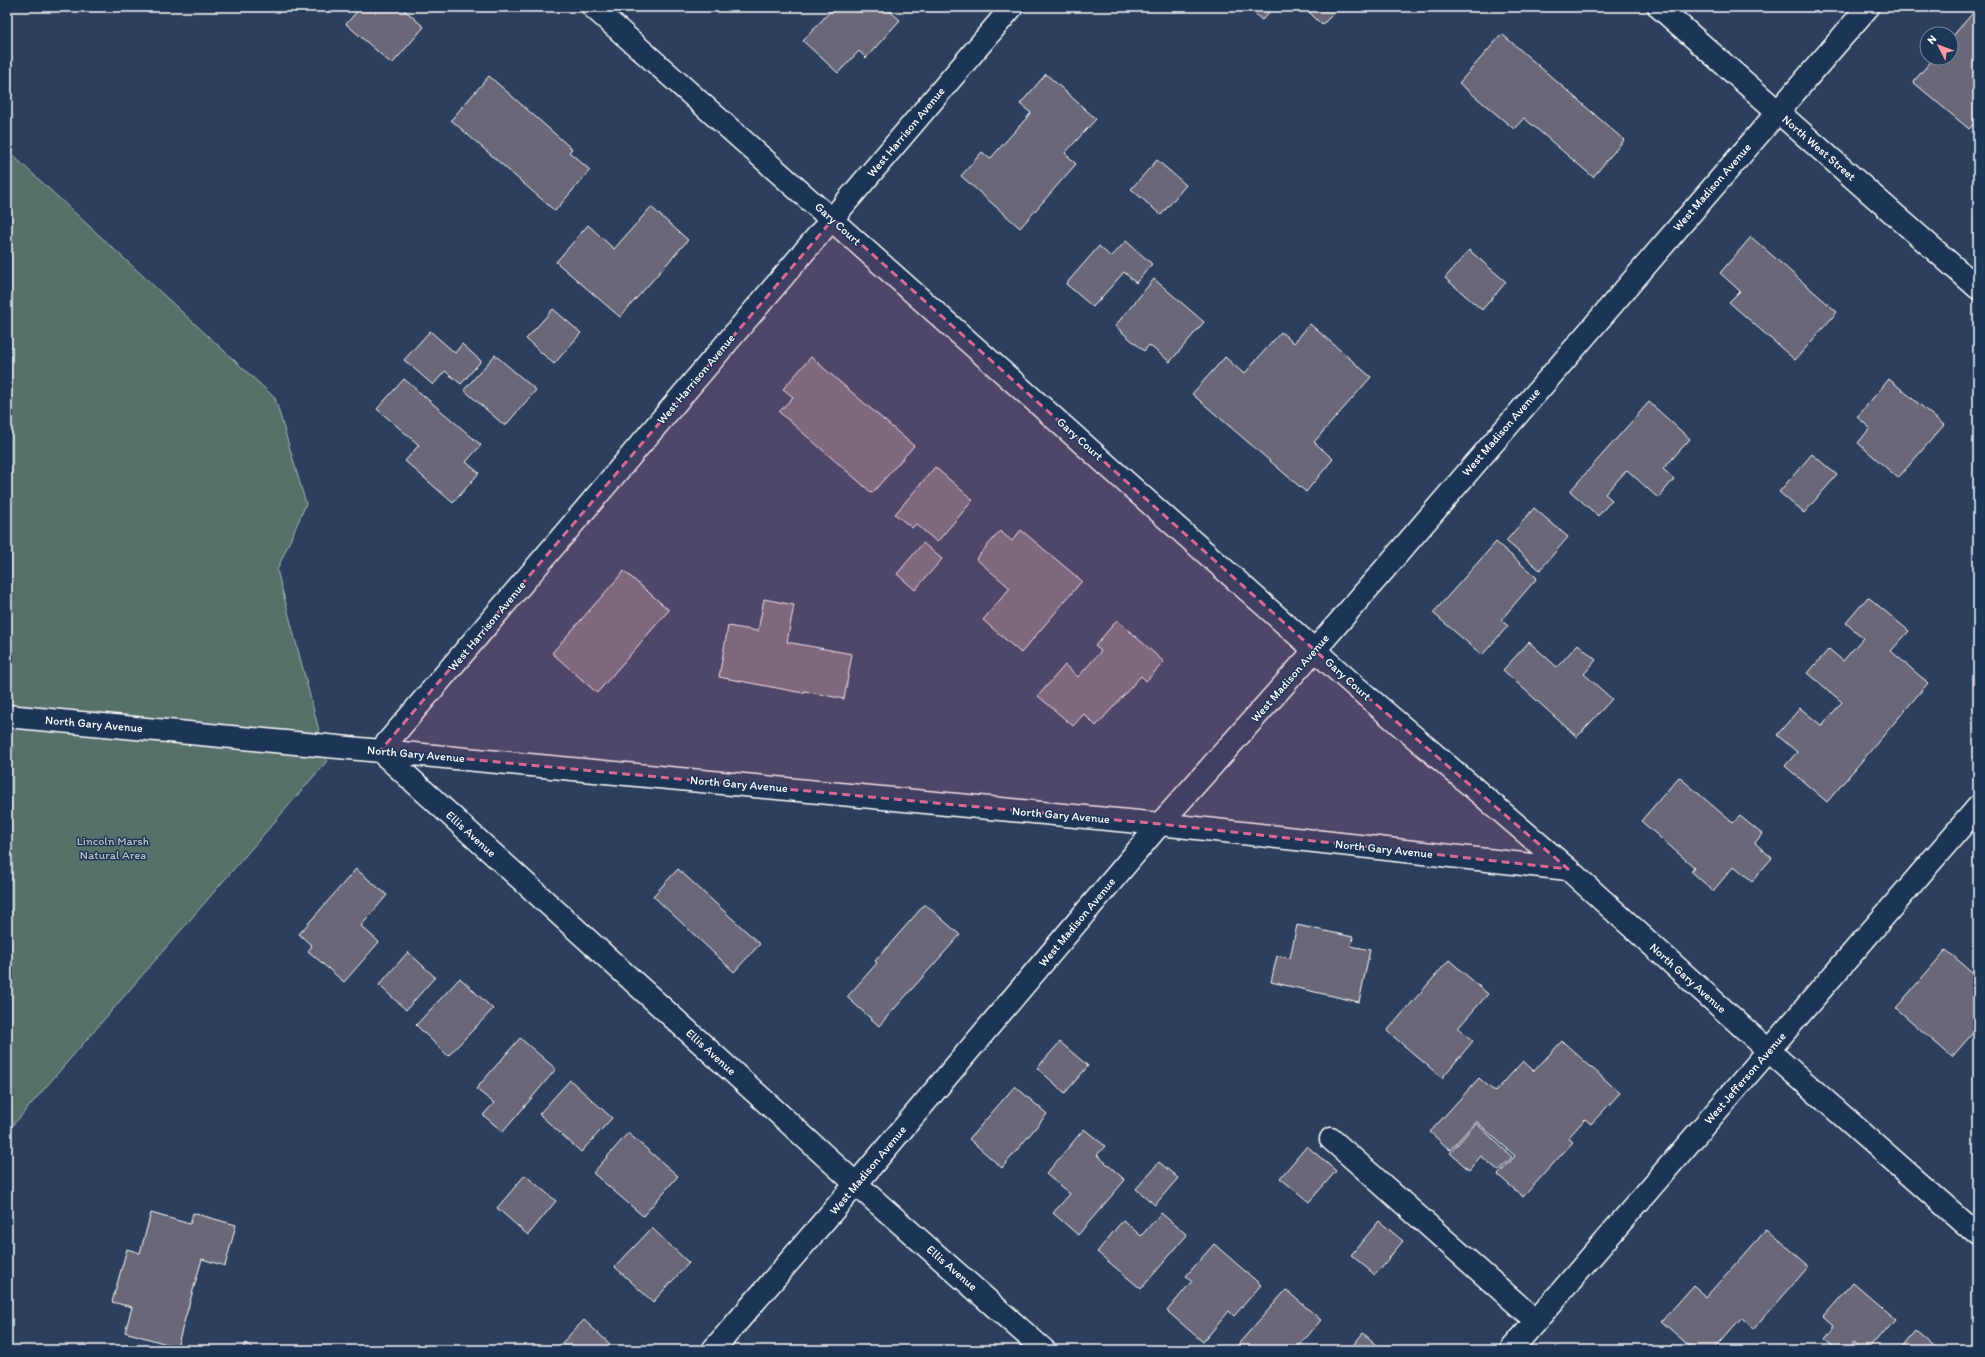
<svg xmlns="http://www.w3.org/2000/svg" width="1985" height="1357" font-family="Itim,sans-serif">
  <rect width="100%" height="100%" fill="#2d3f5e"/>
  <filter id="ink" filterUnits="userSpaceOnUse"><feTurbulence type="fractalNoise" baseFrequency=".025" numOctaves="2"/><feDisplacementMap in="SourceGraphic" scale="8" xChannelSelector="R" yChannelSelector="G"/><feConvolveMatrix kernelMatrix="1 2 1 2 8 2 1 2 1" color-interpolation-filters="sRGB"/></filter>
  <g filter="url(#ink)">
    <path fill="#576f6b" stroke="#abb7b5" d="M7 150 275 398 306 504 277 570 327 761 7 1132Z"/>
    <path fill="#6b6778" stroke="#fff" d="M361 7H401L424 27 392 64 346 24Z
      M834 7H885L900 20 866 58 859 51 838 73 803 41Z
      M1247 7H1274L1262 20Z
      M1304 7H1340L1322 25Z
      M1978 7V120L1969 129 1913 82 1934 58H1951V38Z
      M1502 34 1624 140 1593 177 1524 118 1514 129 1459 83Z
      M1046 74 1096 119 1065 153 1076 164 1020 228 961 176 982 152 990 159 1031 113 1020 104Z
      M489 76 572 149 569 152 590 170 555 211 451 120Z
      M1157 160 1186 185 1161 215 1131 189Z
      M651 207 688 240 620 317 556 262 588 225 614 249Z
      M1751 237 1837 312 1795 360 1729 302 1740 291 1720 273Z
      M1126 241 1152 264 1136 283 1124 272 1093 307 1066 284 1099 246 1111 257Z
      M1469 250 1506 282 1482 310 1445 278Z
      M1154 279 1204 322 1170 362 1149 345 1144 351 1115 326Z
      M553 309 581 333 554 364 526 339Z
      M1310 324 1371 377 1314 442 1333 459 1306 492 1192 394 1225 357 1244 374 1281 332 1294 343Z
      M430 331 455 353 462 344 481 361 461 384 445 371 433 385 404 360Z
      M495 355 536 390 505 426 464 390Z
      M811 357 914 446 872 493 779 412 793 397 783 389Z
      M404 379 481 445 466 462 479 473 453 503 405 461 419 445 377 409Z
      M1889 379 1944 425 1898 478 1858 443 1870 428 1857 417Z
      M1649 402 1690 439 1663 469 1674 479 1658 498 1627 470 1605 494 1612 500 1598 516 1570 491Z
      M1812 454 1837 475 1804 513 1779 492Z
      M935 467 973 500 937 542 916 524 912 528 895 514Z
      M1534 508 1568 537 1540 570 1506 541Z
      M1021 530 1082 581 1021 653 983 620 1010 588 976 559 1000 531 1012 541Z
      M1496 542 1537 578 1501 620 1508 626 1482 655 1433 613Z
      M923 543 942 559 915 590 897 574Z
      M624 571 669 610 597 693 552 653Z
      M1868 597 1909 631 1891 651 1928 683 1827 802 1785 766 1797 752 1777 735 1800 708 1822 726 1842 702 1808 673 1829 649 1843 661 1863 638 1846 623Z
      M764 599 794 605 787 642 852 654 844 699 804 691 803 693 719 677 728 626 758 631Z
      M1117 620 1164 662 1146 681 1141 676 1096 726 1084 714 1073 726 1038 696 1065 665 1078 677 1101 651 1095 646Z
      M1529 642 1557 667 1578 644 1596 660 1584 674 1612 699 1577 737 1503 670Z
      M1679 777 1733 823 1740 816 1762 834 1755 843 1772 858 1752 881 1734 866 1713 891 1691 871 1694 867 1641 821Z
      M356 869 387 895 361 926 379 942 344 982 308 951 312 946 299 934Z
      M678 869 760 944 734 972 653 896Z
      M925 904 960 935 879 1026 847 997 877 963 875 961Z
      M1297 925 1353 937 1351 946 1370 950 1359 1002 1271 982 1277 956 1290 958Z
      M1946 950 1978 977V987L1972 994 1978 1000V1027L1952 1057 1896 1008Z
      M408 952 435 977 406 1010 379 985Z
      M1449 960 1488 994 1458 1028 1473 1041 1442 1078 1387 1031Z
      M460 978 493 1009 448 1056 416 1025Z
      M520 1038 556 1069 503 1132 483 1115 494 1103 476 1089Z
      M1562 1041 1620 1093 1591 1124 1585 1119 1568 1138 1573 1142 1523 1197 1498 1175 1515 1156 1476 1121 1450 1150 1430 1132 1479 1078 1495 1092 1523 1061 1534 1071Z
      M1060 1042 1088 1066 1065 1093 1037 1068Z
      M570 1080 612 1118 581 1152 539 1114Z
      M1015 1086 1047 1114 1002 1168 969 1139Z
      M1476 1123 1512 1157 1499 1171 1481 1156 1469 1170 1450 1153Z
      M1084 1129 1105 1146 1097 1155 1125 1180 1078 1235 1053 1213 1070 1194 1046 1174Z
      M628 1133 678 1176 643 1216 593 1173Z
      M1307 1146 1336 1171 1309 1202 1280 1178Z
      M1159 1162 1178 1178 1155 1205 1136 1189Z
      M525 1175 556 1201 528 1235 497 1208Z
      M151 1213 190 1224 193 1213 236 1225 225 1266 202 1259 177 1347 125 1332 132 1307 112 1302 127 1249 140 1253Z
      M1161 1213 1187 1235 1141 1289 1097 1252 1123 1220 1141 1236Z
      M1379 1221 1403 1241 1375 1275 1351 1255Z
      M652 1228 689 1263 653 1302 615 1267Z
      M1767 1229 1809 1266 1754 1329 1742 1318 1714 1350H1694L1661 1321 1693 1285 1707 1297Z
      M1214 1244 1261 1285 1234 1316 1229 1311 1203 1342 1167 1311 1192 1281 1186 1276Z
      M1853 1283 1895 1319 1869 1350H1862L1853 1342 1847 1350H1836L1823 1339 1833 1326 1823 1317Z
      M1286 1290 1321 1320 1296 1350H1233Z
      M584 1320 610 1344 605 1350H555Z
      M1915 1330 1938 1350H1898Z
      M1363 1333 1383 1350H1349Z
      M246 1343 254 1350H241Z"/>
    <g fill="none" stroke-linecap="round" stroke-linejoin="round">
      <defs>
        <path id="minor" d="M593 7 1356 687 1568 869
          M1659 7 1978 288
          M7 716 1160 824 1568 869 1769 1051 1978 1235
          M380 751 1012 7
          M380 751 856 1184 1044 1350
          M1331 1139 1536 1321
          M713 1350 856 1184 1160 824 1315 650 1868 7
          M1511 1350 1978 807"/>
      </defs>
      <use href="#minor" stroke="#fff" stroke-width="25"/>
      <use href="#minor" stroke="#1d3557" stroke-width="22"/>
    </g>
  </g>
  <path fill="#d76994" fill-opacity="0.2" stroke="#d76994" stroke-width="3" stroke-dasharray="8 5" stroke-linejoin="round" d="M833 219 1356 687 1568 869 1160 824 380 751Z"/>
  <g text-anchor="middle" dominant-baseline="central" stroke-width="3" stroke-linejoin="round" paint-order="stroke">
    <g font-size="12" fill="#fff" stroke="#1d3557">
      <text transform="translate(906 132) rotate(-50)">West Harrison Avenue</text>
      <text transform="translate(1819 148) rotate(41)">North West Street</text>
      <text transform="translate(1712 187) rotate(-49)">West Madison Avenue</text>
      <text transform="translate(838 224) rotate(42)">Gary Court</text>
      <text transform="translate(696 379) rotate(-50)">West Harrison Avenue</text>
      <text transform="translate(1501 432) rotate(-49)">West Madison Avenue</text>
      <text transform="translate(1080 439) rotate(42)">Gary Court</text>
      <text transform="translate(487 626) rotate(-50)">West Harrison Avenue</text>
      <text transform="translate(1290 678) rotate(-49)">West Madison Avenue</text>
      <text transform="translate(1348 679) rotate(42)">Gary Court</text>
      <text transform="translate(94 724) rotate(5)">North Gary Avenue</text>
      <text transform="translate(416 754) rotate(5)">North Gary Avenue</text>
      <text transform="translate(739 784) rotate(5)">North Gary Avenue</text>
      <text transform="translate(1061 815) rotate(5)">North Gary Avenue</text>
      <text transform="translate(471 834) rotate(42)">Ellis Avenue</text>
      <text transform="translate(1384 849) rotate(6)">North Gary Avenue</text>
      <text transform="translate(1077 922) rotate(-50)">West Madison Avenue</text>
      <text transform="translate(1688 978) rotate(42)">North Gary Avenue</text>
      <text transform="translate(711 1052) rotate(42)">Ellis Avenue</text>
      <text transform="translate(1745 1078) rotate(-49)">West Jefferson Avenue</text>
      <text transform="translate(868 1170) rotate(-50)">West Madison Avenue</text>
      <text transform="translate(952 1268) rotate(41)">Ellis Avenue</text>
    </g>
    <g font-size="12" fill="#bcc5c4" stroke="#1d3557">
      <text x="113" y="841">Lincoln Marsh<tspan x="113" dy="14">Natural Area</tspan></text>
    </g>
  </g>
  <rect width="1985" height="1357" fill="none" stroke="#1d3557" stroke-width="24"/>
  <rect x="12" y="12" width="1961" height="1333" fill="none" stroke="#fff" stroke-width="1.5" filter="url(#ink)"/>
  <g transform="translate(1939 46) rotate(312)"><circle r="19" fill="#1d3557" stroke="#77869a"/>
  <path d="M0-3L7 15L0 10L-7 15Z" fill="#ff9aa2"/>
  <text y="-6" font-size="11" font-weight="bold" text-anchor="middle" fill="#ffffff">N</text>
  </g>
</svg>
